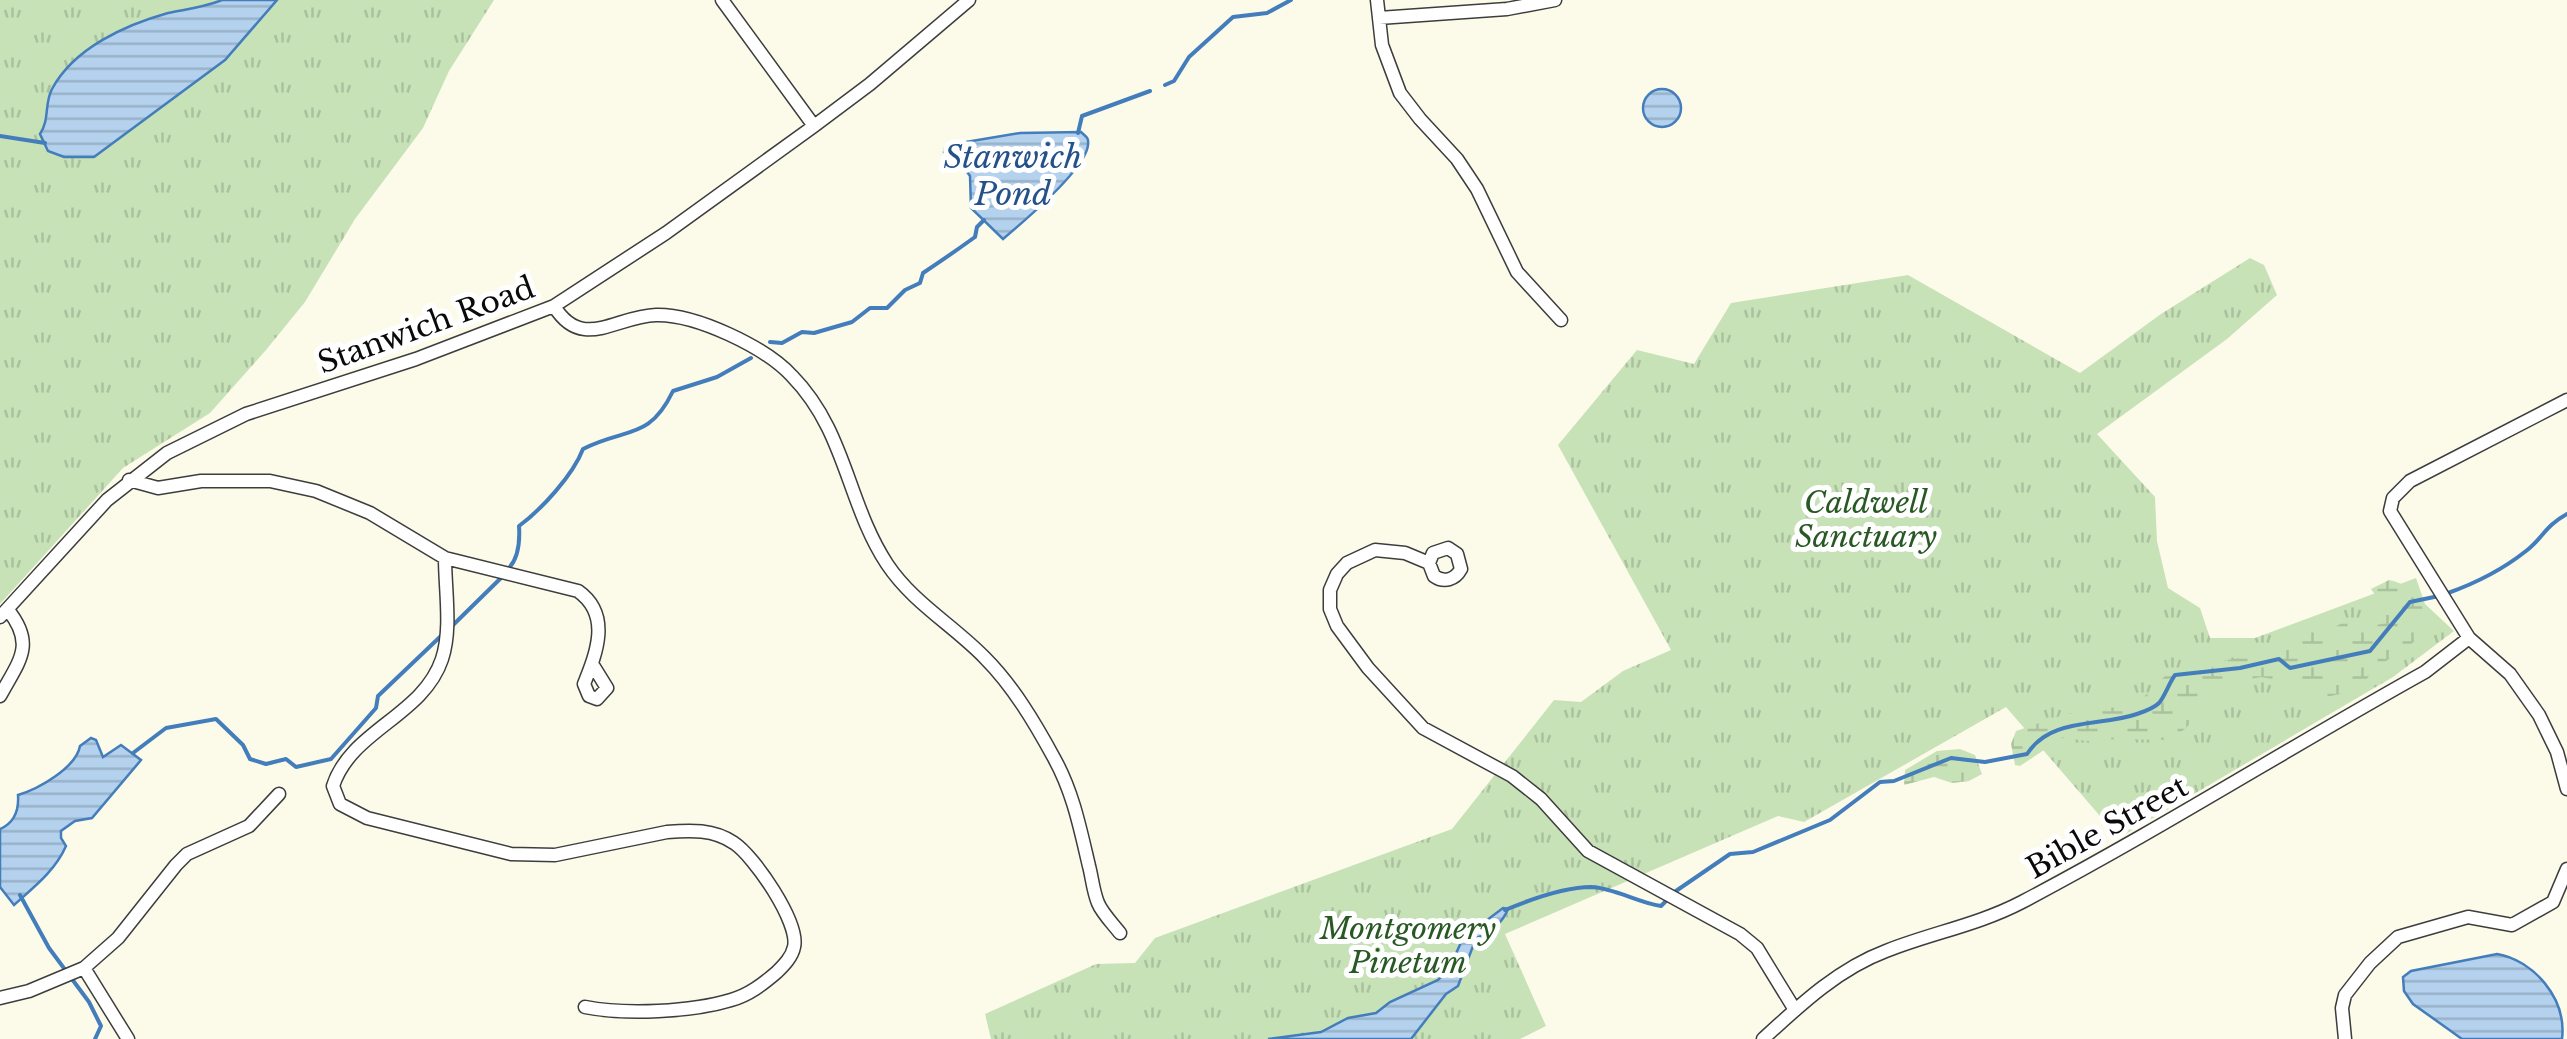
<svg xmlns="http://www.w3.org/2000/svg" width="2567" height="1039" font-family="'Libre Baskerville',serif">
  <defs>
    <pattern id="grass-tufts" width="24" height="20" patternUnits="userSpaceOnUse" patternTransform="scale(2.5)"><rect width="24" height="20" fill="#c8e2b8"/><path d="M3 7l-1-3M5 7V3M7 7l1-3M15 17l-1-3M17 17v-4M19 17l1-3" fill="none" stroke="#aac19d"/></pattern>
    <pattern id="wetland-marsh" width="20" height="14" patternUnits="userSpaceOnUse" patternTransform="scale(2.5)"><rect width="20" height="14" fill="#c8e2b8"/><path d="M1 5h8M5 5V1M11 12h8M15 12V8" fill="none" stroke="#aac19d"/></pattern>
    <pattern id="water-rules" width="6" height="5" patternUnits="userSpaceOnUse" patternTransform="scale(2.5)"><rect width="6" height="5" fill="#b4d1ed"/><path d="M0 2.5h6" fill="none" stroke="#99b2ca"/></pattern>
  </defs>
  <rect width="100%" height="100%" fill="#fcfbe9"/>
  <path fill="url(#grass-tufts)" d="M0 0H494L449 71 423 128 355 219 305 302 266 350 210 413 123 468 0 604Z
    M2250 258 2264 265 2277 295 2227 339 2097 434 2155 497 2157 541 2168 588 2200 608 2210 638H2255L2416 578 2425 604 2454 631 2393 677 2119 838 2006 707 1804 822 1778 816 1505 934 1546 1026 1520 1039H991L985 1014 1096 964 1135 963 1155 938 1452 829 1554 700 1581 702 1623 671 1671 650 1558 445 1637 350 1694 364 1731 303 1908 275 2080 373 2161 314Z"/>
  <path fill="url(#wetland-marsh)" d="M2389 580C2404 583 2411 589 2419 602 2448 647 2370 653 2363 689L2326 697 2284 681 2261 677 2241 681 2221 691 2186 728 2170 740 2115 739 2098 742 2062 738 2020 766 2015 765 2011 744 2016 731 2066 714 2115 709 2139 702 2167 674 2187 667 2280 651 2291 642 2293 632 2304 627 2328 630 2353 618 2368 626 2382 624 2387 612 2371 589Z
    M1960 749 1975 755 1982 774 1969 781 1952 783 1934 777 1904 785 1905 770 1937 751Z"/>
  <path fill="url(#water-rules)" stroke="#447dbb" stroke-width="2.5" d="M222 0H277L225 60 94 157H64L48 151 40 134C50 119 44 104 52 89 74 48 125 25 168 13 187 9 205 7 222 0Z
    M1643 108a19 19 0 1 1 38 0a19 19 0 1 1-38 0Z
    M1081 132C1086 137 1089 137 1088 145 1086 169 1022 223 1003 239L971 208 970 176 962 165 944 152 945 148 954 144 1020 133Z
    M91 738 96 740 103 757 121 745 141 760 92 818 75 821 61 831V838L66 846C55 871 34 887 14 905L0 887V829C14 823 19 810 18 795 38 789 76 768 80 746Z
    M1503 908 1508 909C1503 922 1489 935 1476 938L1458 986 1446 994 1411 1039H1268L1321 1032 1348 1018 1376 1013 1390 1002 1438 980 1449 969 1463 938Z
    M2497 954C2533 960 2567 998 2562 1039H2462L2413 1004 2404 991 2403 977 2411 971Z"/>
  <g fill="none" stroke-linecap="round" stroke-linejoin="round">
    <path stroke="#447dbb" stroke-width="4" d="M1165 85 1174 81 1189 57 1233 17 1267 13 1291 0
      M1078 133 1082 116 1150 91
      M0 136 45 143
      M770 342 782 343 802 332 814 333 852 322 870 308H887L905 290 920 283 923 273C941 261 957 250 975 237L977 227 984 220
      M509 568C519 557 520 541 519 526 542 509 573 475 583 449 626 427 649 441 673 391L717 377 751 358
      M2448 593C2476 583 2502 570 2526 551 2543 538 2545 526 2567 514
      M450 628 503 576
      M133 753 166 728 216 719 243 745 250 759 266 764 286 759 296 767 331 759 376 708 378 696 442 635
      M1673 893 1730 854 1753 852 1830 820 1880 782 1894 781 1951 758 1985 762 2027 754C2051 717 2100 727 2137 714 2143 712 2154 708 2159 703 2165 696 2169 683 2175 675L2240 668 2279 659 2290 668 2370 651 2410 602 2439 596
      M20 895 49 948 89 1002 101 1026 95 1039
      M1505 910C1529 900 1565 887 1591 887 1615 888 1638 903 1661 906L1667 900"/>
    <defs>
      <path id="minor" d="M722 0 814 126
        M1377 0 1382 45 1400 93 1420 119 1457 159 1477 189 1517 272 1561 320
        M1379 18 1507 9 1555 0
        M554 306C582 352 616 316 656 315 696 314 765 347 792 376 846 431 847 503 887 564 913 603 953 625 985 658 1013 686 1035 723 1054 758 1073 792 1080 828 1089 866 1092 877 1093 891 1098 903 1102 913 1113 924 1120 933
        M2567 400 2410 481 2393 498 2390 511 2469 638 2510 674 2539 715 2557 752 2567 789
        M129 480 158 488 201 481H270L316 491 370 513 445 558 578 591C612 615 596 654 584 684L589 696 597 699 607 688 594 667
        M445 558C445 590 452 629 442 659 423 716 351 730 333 786L340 804 367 818 511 854 555 855 667 832C690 830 714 829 734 843 754 856 800 923 794 947 792 957 784 965 777 972 763 984 749 995 731 1000 691 1012 626 1015 585 1007
        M1429 563 1433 553 1448 548 1457 554 1461 569C1455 580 1444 583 1434 576L1429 563 1405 553 1375 550 1347 563 1337 574 1330 590V609L1337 626 1368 668 1423 728 1512 776 1541 799 1588 851 1740 934 1757 948 1795 1010
        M0 617 107 500 167 453 246 414 416 359 554 306 666 233 814 126 870 84 969 0
        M0 696C19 661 36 645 8 610
        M84 968 128 1039
        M0 998 29 991 84 968 118 938 176 865 187 854 249 826 279 794
        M1763 1039C1800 1005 1838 969 1886 951 1931 933 1978 925 2022 902 2159 830 2290 747 2425 672L2469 638
        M2345 1039 2342 1008 2345 995 2370 963 2398 937 2468 917 2512 925 2553 902 2567 869"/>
    </defs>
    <use href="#minor" stroke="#3d3d3d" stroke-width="15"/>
    <use href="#minor" stroke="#fff" stroke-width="12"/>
  </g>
  <g text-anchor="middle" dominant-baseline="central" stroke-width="10" stroke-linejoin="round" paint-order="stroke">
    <g font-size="30" fill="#0a0a0a" stroke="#fff">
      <text transform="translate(426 325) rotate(-20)">Stanwich Road</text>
      <text transform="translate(2107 827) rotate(-29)">Bible Street</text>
    </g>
    <g font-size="30" font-style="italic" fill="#285823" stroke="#fff">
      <text x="1866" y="502">Caldwell<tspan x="1866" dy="34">Sanctuary</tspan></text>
      <text x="1408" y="928">Montgomery<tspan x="1408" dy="34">Pinetum</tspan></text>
    </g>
    <g font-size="32" font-style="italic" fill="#24518a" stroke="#fff">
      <text x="1013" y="157">Stanwich<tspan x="1013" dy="37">Pond</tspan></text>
    </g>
  </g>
</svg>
